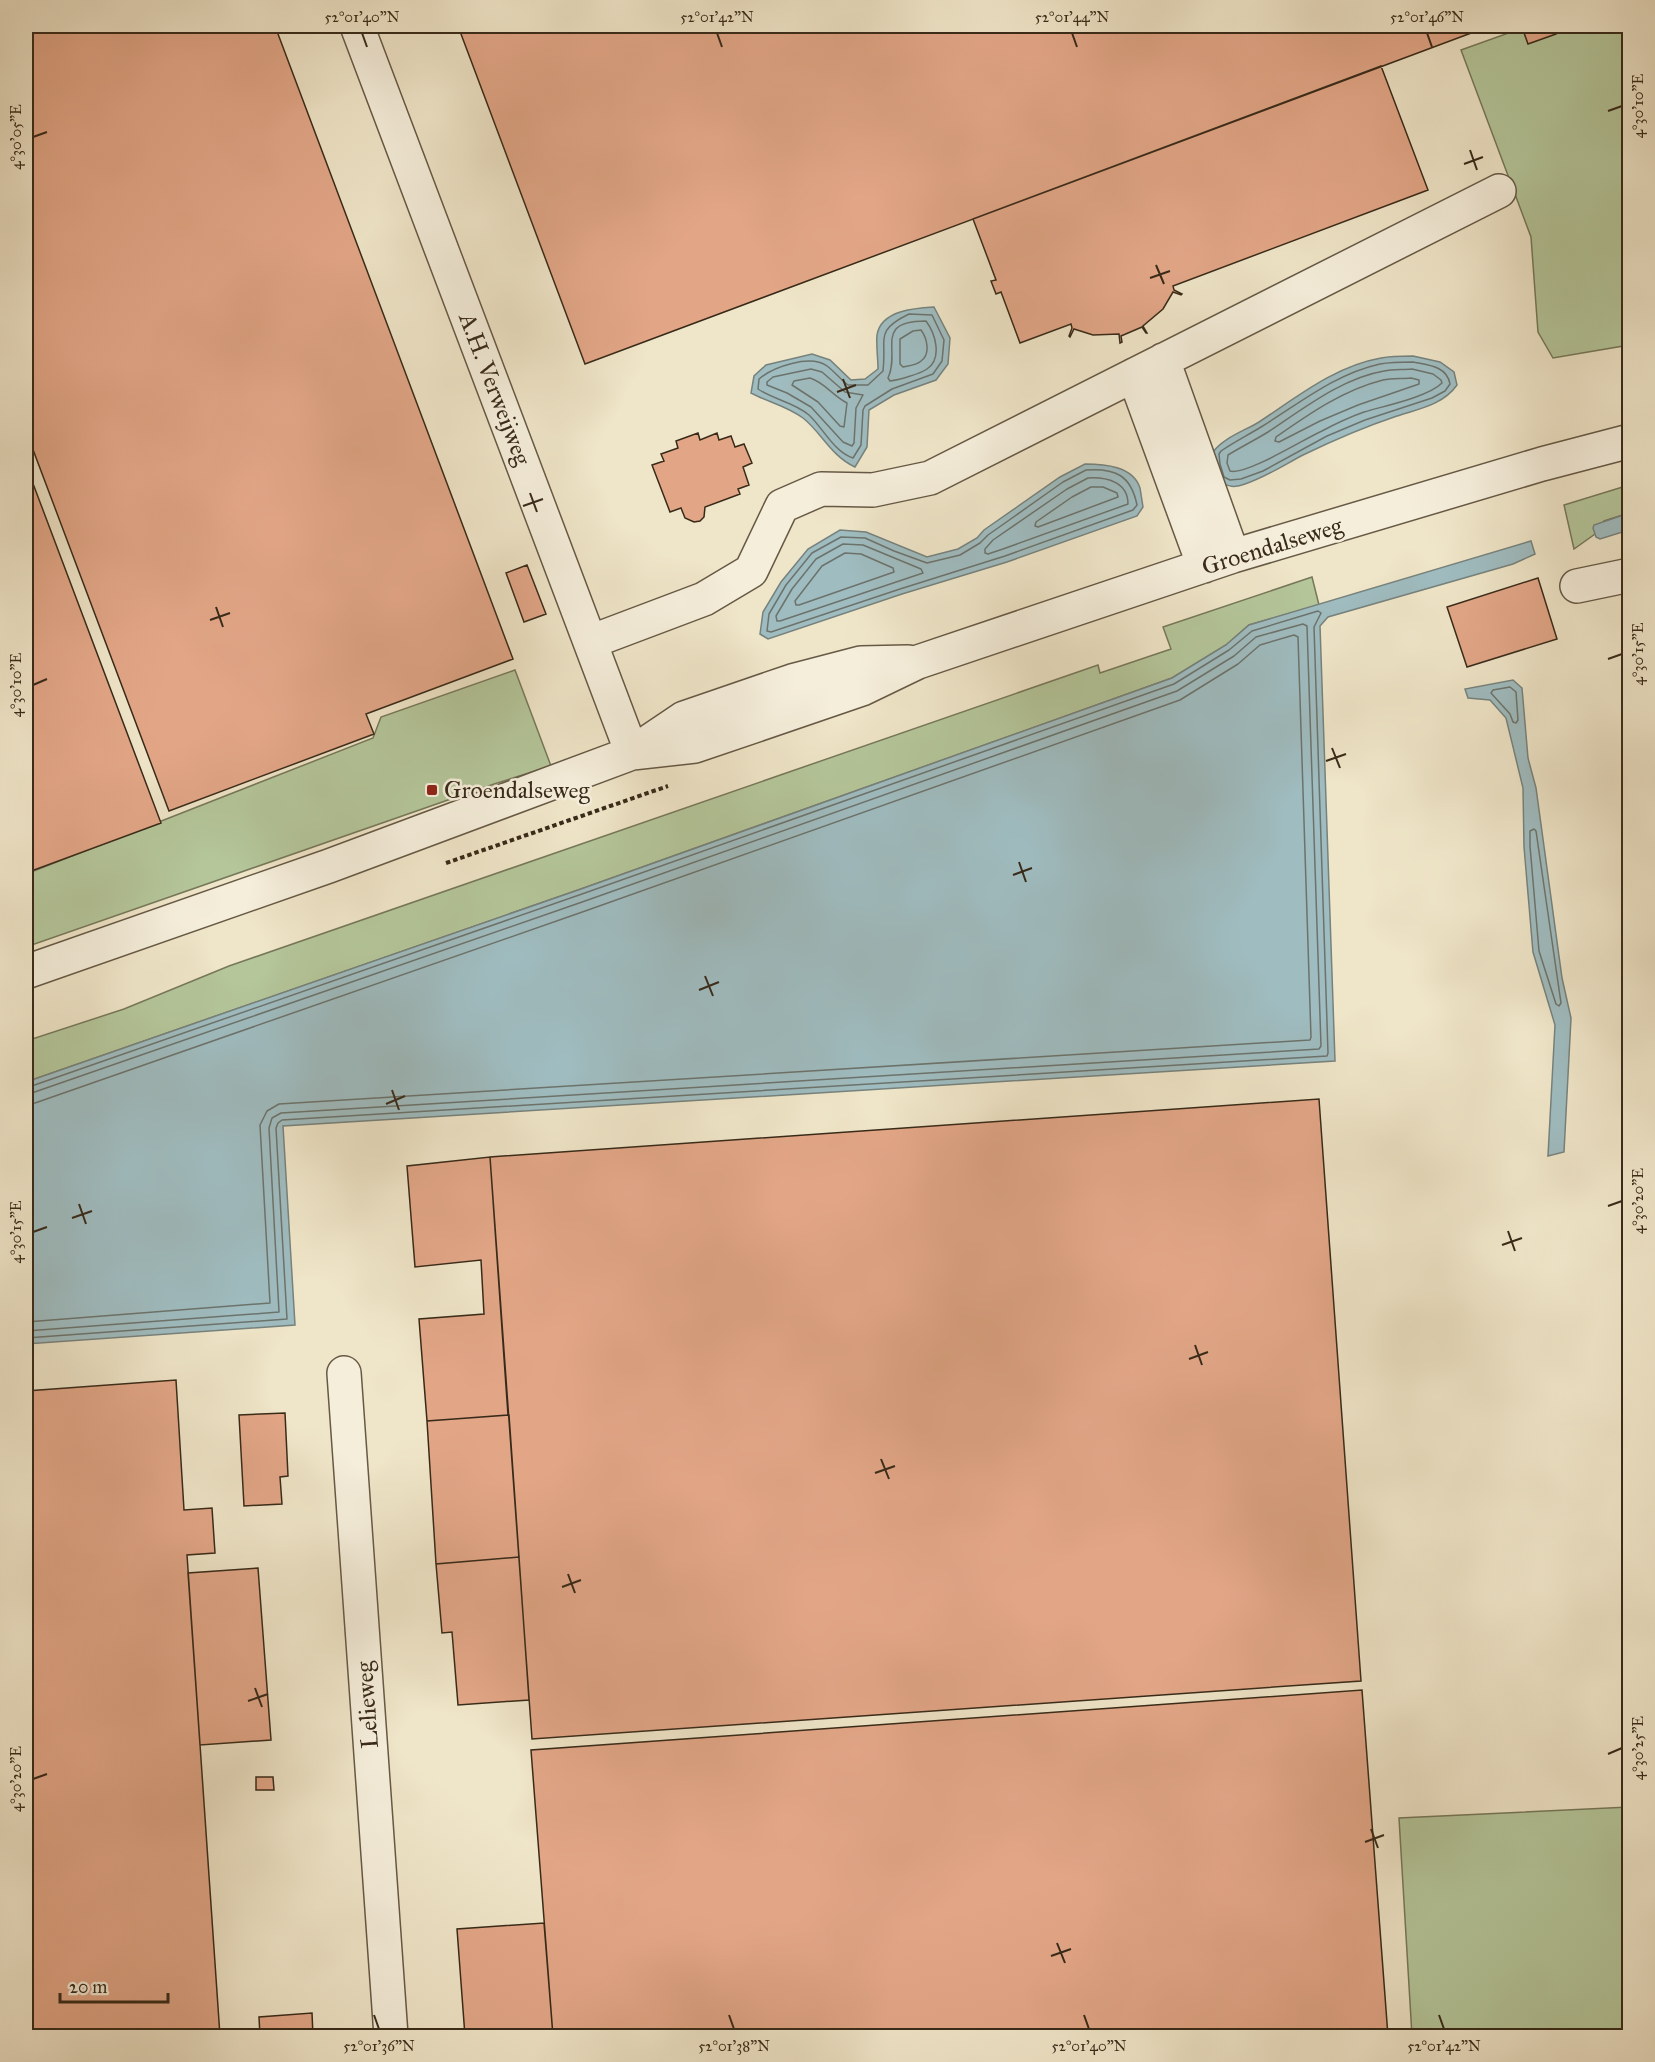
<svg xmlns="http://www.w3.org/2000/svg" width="1655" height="2062" font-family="'IM FELL Great Primer',serif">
  <rect width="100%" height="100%" fill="#efe5c8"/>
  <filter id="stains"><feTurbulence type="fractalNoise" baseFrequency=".00333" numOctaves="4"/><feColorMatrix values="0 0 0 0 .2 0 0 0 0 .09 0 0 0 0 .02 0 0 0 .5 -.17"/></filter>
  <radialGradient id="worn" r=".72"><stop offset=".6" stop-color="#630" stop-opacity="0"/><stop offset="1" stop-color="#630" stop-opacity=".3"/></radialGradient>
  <path fill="#b4c69a" stroke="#76785a" stroke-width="1.5" d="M1528 26H1629V345L1553 358 1538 332 1531 237 1461 50Z
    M1629 485V513L1604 521 1595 534 1574 549 1564 505Z
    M1312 577 1319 605 1249 625 1226 645 1172 678 581 889 26 1082V1041L124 1009 229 966 1098 665 1100 673 1171 649 1163 627Z
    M515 670 551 766 494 784 26 947V874L373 738 381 717Z
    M1629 1807V2036H1412L1399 1818Z"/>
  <path fill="#9fbcc0" stroke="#76827d" stroke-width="1.5" d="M934 307 950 338 948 364 936 380 894 395 869 410 867 447 855 467C831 456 821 432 803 418 787 406 768 402 751 393L754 376 766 365 812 354 830 360 851 380 865 379 878 369C878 358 876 345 877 335 881 310 916 308 934 307Z
    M1413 356 1440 362 1454 372 1457 385C1443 405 1418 409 1397 416 1364 427 1334 440 1303 455 1284 465 1266 477 1245 484 1235 488 1228 487 1219 481L1213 452C1223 438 1244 431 1259 422 1297 397 1335 366 1381 358 1391 356 1403 356 1413 356Z
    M1085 464C1104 464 1133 466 1140 488 1141 494 1142 501 1143 507L1137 516 1007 562 902 594 768 639 760 634 763 612 781 582 808 549 840 530 866 532 927 557 958 549 977 538 984 530 1060 477Z
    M1629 513V530L1600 539 1596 537 1593 528 1594 525Z
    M1531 541 1535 554 1513 564 1328 617 1320 626 1335 1061 283 1126 295 1325 26 1344V1082L581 889 1172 678 1226 645 1249 625Z
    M1513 680 1522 688 1528 758 1536 788 1562 978 1571 1018 1564 1152 1548 1156 1555 1025 1533 952 1524 847 1523 788 1506 718 1490 700 1468 698 1465 689Z"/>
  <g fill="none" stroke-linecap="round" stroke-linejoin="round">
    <path stroke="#6c736c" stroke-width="1.5" d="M909 314 932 315 944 340 942 361 933 374 892 389 865 406 863 410 861 445 853 458C834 452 823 428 809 415 794 402 774 400 758 389L759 379C773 367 810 354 827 366 834 371 841 380 848 385H868L883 371C887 338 874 331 909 314Z
      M926 321C935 333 943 358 927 369 920 374 898 380 890 381L888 378C901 350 873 321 926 321Z
      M913 331 921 330C927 338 931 354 921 361 917 365 908 366 903 367L900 364V339Z
      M1413 362C1428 365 1447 366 1450 384L1445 391 1432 398 1365 420 1327 436 1263 471 1241 479 1230 480 1224 477 1220 464 1219 454 1221 451C1234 442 1248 435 1261 427 1300 403 1335 374 1380 364 1391 362 1402 362 1413 362Z
      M811 369 822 372 845 392 863 395 856 408 854 443 852 446 843 442 811 407 787 393 767 385V382L773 377Z
      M1412 369 1433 374 1441 380 1442 383C1428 397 1384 406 1364 412 1350 417 1335 424 1322 431 1304 439 1245 476 1230 471L1227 463 1228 455C1241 447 1255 440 1268 432 1303 409 1342 378 1384 371 1393 369 1403 370 1412 369Z
      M810 378C824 382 833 396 847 403L844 427 840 426 818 402 792 385 794 381Z
      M1411 378 1419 380V384L1358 405 1320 421 1279 442 1275 441 1276 437C1309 414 1343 390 1383 380 1392 378 1402 379 1411 378Z
      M1086 470C1115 468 1131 475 1137 505L1133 510 1005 556 900 589 771 632 767 631 769 614 786 585 812 553 841 537 865 538 894 551 927 563 960 555 980 543 988 535 1063 482Z
      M1088 478C1107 477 1128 482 1128 504L1003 549 988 554 985 553V549L993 540 1067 489Z
      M1091 487H1103L1117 493 1118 497 1038 527 1035 526 1036 522 1072 497Z
      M843 544 863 545 921 569 923 573 780 621H777L776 616 792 589 816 559Z
      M845 553 861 554 893 568 894 572 799 605H796L795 601 822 566Z
      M1510 687 1516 692 1518 720 1516 723 1513 722 1510 714 1491 693 1493 690Z
      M1534 829 1536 831 1561 1003 1559 1006 1556 1004 1539 951 1530 846V831Z
      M26 1088 582 894 1174 684 1229 650 1252 631 1318 611 1321 613 1314 627 1328 1053 1327 1056 282 1120 278 1123 276 1128 287 1319 26 1338
      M26 1095 585 901 1177 691 1234 656 1256 637 1303 624 1307 626 1321 1046 1319 1049 281 1113 272 1118 269 1128 279 1312 26 1331
      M26 1104 35 1103 588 910 1180 700 1238 664 1260 645 1294 635 1298 637 1311 1037 1310 1040 279 1104 267 1111 260 1125 270 1303 26 1322"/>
  </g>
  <path fill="#e2a687" stroke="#382a19" stroke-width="1.5" d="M26 26H275L513 659 366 714 374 734 169 811 26 431Z
    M458 26H1490L585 364Z
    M1534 26H1553L1556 34 1528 44 1523 30Z
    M1381 66 1428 190 1173 286 1174 290 1182 294 1181 295 1173 292 1163 309 1143 326 1147 333H1146L1142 327 1121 336 1122 342 1120 343 1119 334 1093 335 1074 329 1070 337 1069 336 1072 328 1071 324 1020 343 1001 292 996 294 991 281 996 280 973 219Z
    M698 433 700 440 717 433 719 440 731 436 735 447 744 444 752 463 743 467 749 485 738 489 740 494 705 507 704 517 700 521 694 522 685 518 681 508 670 512 652 465 664 461 661 454 678 448 676 441Z
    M26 465 161 823 26 873Z
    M527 565 546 614 524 622 506 573Z
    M1538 578 1557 639 1467 667 1447 607Z
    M1319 1099 1361 1681 532 1739 490 1157Z
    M490 1157 508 1415 427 1421 419 1319 484 1314 481 1260 415 1267 407 1166Z
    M176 1380 184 1510 212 1508 215 1553 187 1555 220 2036H26V1391Z
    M285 1413 288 1476 280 1477 282 1504 244 1506 239 1415Z
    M509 1415 519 1557 436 1564 427 1421Z
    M519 1557 529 1700 458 1705 452 1632 442 1633 436 1564Z
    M258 1568 271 1740 200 1745 188 1573Z
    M1362 1690 1388 2036H553L531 1750Z
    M256 1777H273L274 1790H256Z
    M544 1923 553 2036H465L457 1929Z
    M312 2013 313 2036H260L259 2017Z"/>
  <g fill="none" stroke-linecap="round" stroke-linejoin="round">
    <defs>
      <path id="minor" d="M357 26 632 753
        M1163 360 1233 556
        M1134 375 1204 566
        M1577 586 1630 575
        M590 642 704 599 751 571 782 506 821 489 873 490 930 478 1499 191
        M632 753 695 746 862 689 918 662 1233 556 1542 464 1630 441
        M26 972 329 866 632 753 684 718 792 681 861 663 908 662
        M344 1373 391 2036"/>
    </defs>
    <use href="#minor" stroke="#665945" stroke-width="36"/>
    <path stroke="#382a19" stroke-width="4" stroke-dasharray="4.5 3" stroke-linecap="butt" d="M446 863 668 786"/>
    <use href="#minor" stroke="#f5eedb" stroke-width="33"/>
  </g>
  <path fill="none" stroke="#382a19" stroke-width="2" d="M362 33 367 47M717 33 722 47M1072 33 1077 47M1427 33 1432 47M1608 111 1622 106M33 137 47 132M1470 150 1477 170M1464 164 1483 157M1156 265 1164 284M1150 278 1170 271M843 379 850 398M837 392 856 385M530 493 537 512M523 506 543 499M216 607 223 627M210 620 230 613M1608 659 1622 654M33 685 47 679M1332 748 1340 768M1326 761 1346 754M1019 862 1026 882M1013 875 1032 868M705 976 713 996M699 990 719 982M392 1090 399 1110M386 1104 405 1096M79 1204 86 1224M1608 1206 1622 1201M72 1218 92 1211M1508 1231 1515 1251M33 1232 47 1227M1502 1245 1522 1238M1195 1345 1202 1365M1189 1359 1208 1352M881 1459 889 1479M875 1473 895 1466M568 1574 575 1593M562 1587 581 1580M255 1688 262 1707M248 1701 268 1694M1608 1754 1622 1748M33 1779 47 1774M1371 1829 1378 1848M1365 1842 1384 1835M1057 1943 1065 1963M1051 1956 1071 1949M374 2015 379 2029M729 2015 734 2029M1084 2015 1089 2029M1439 2015 1444 2029"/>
  <rect fill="#8f2418" stroke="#f5eedb" stroke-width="2" x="426" y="784" width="12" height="12" rx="3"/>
  <g text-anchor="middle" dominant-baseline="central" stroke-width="5" stroke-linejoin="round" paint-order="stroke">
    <g font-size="24" fill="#382a19" stroke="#f5eedb">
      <text transform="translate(495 389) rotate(69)">A.H. Verweijweg</text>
      <text transform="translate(1272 546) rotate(-17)">Groendalseweg</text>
      <text transform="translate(367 1705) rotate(-94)">Lelieweg</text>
    </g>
    <g font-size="24" fill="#382a19" stroke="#f5eedb" text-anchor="start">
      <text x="444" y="790">Groendalseweg</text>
    </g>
  </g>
  <rect width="1655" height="2062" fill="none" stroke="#efe5c8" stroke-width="66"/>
  <path d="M60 1993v9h108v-9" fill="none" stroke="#382a19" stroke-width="3"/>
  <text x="69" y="1993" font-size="18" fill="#382a19" stroke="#f5eedb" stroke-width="4.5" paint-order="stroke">20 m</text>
  <rect x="33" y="33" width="1589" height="1996" fill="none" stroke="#382a19" stroke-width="2"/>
  <g font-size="15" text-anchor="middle" fill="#382a19">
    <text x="362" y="22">52°01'40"N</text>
    <text x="717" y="22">52°01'42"N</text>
    <text x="1072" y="22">52°01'44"N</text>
    <text x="1427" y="22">52°01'46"N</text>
    <text transform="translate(1638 106) rotate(-90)" y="5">4°30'10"E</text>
    <text transform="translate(16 137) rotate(-90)" y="5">4°30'05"E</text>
    <text transform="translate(1638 654) rotate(-90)" y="5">4°30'15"E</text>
    <text transform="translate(16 685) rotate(-90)" y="5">4°30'10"E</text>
    <text transform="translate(1638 1201) rotate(-90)" y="5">4°30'20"E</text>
    <text transform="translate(16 1232) rotate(-90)" y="5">4°30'15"E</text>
    <text transform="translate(1638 1748) rotate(-90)" y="5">4°30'25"E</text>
    <text transform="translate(16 1779) rotate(-90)" y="5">4°30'20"E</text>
    <text x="379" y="2051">52°01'36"N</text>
    <text x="734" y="2051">52°01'38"N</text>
    <text x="1089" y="2051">52°01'40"N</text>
    <text x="1444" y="2051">52°01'42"N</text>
  </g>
  <rect width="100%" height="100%" filter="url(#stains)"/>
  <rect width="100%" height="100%" fill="url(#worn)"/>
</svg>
